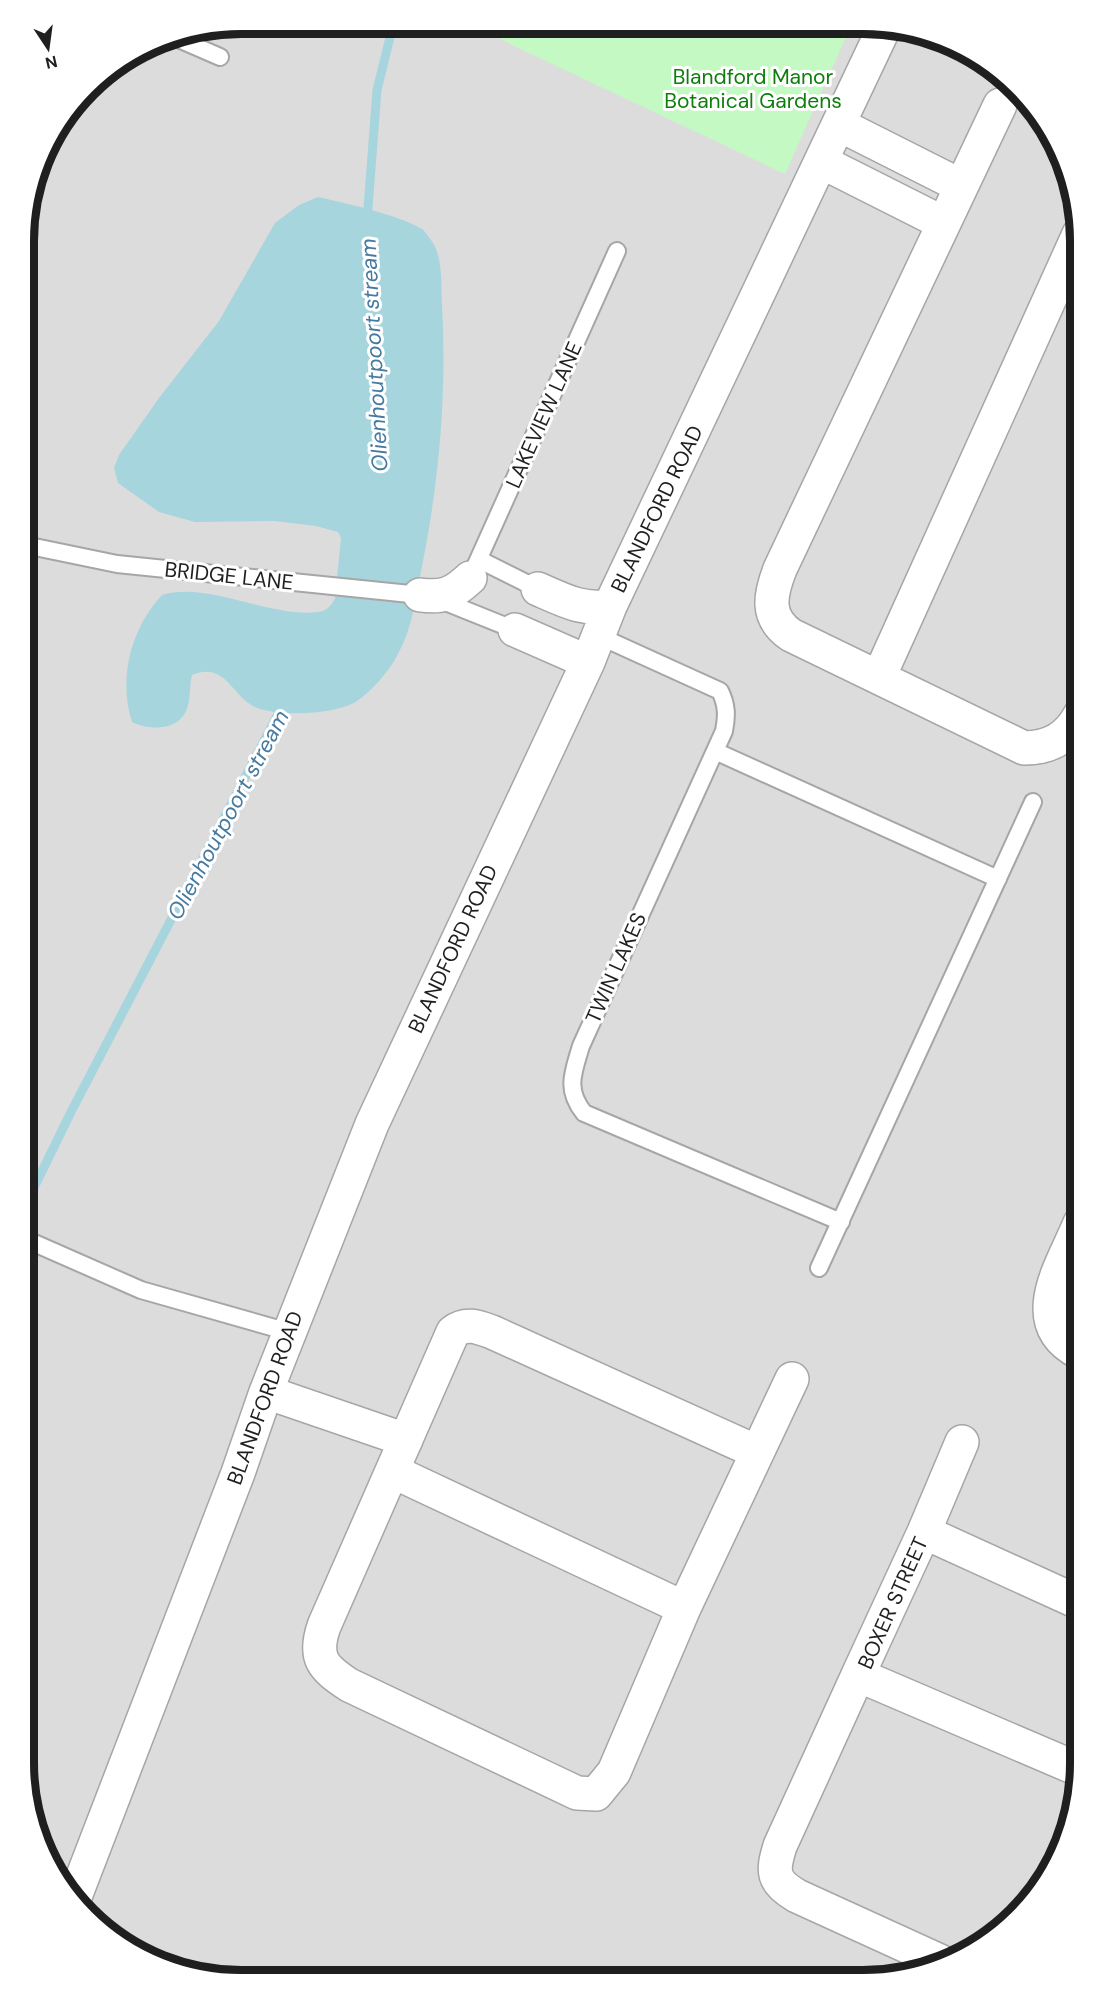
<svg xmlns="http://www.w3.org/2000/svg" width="1104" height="2005" font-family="'DM Sans',sans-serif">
  <rect width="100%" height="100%" fill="#f0ece6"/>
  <path fill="#dddcdc" d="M242 24 905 28 1006 78 1068 171 1080 242V1778L1064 1846 1035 1896 995 1936 933 1969 862 1981 213 1979 146 1959 98 1927 36 1834 24 1763 26 213 47 145 98 78 159 40Z"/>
  <path fill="#c4f9c3" d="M478 25 850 28 785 174 510 44Z"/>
  <path fill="#a6d5dd" d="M318 197C348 204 396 214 422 229 426 232 430 239 433 243 443 259 441 287 442 305 447 395 439 483 421 571 416 598 412 629 398 654 390 670 372 691 357 701 336 715 277 717 255 707 231 696 226 661 192 675 189 686 191 704 185 713 175 731 148 730 132 722 118 679 131 628 162 595 208 581 269 618 318 612 327 611 332 605 335 598L341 538 338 532 316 526 274 521 195 522 159 512 118 483 114 468 119 455 159 398 219 321 275 223 299 205Z"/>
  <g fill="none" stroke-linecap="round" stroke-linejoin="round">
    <path stroke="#a6d5dd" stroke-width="9" d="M367 221 377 90 393 25
      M25 1206 71 1112 279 712 287 703"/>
    <defs>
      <path id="lane" d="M174 37 220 57
        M25 545 117 564 420 595
        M480 560 538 589
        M470 578 617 251
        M438 599 515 630
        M599 636 720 691C727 705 727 716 724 731L581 1046C573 1073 565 1089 584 1113L841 1222
        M715 751 998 879
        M25 1239 141 1290 289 1332
        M819 1268 1033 802"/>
      <path id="street" d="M1000 105 780 569C770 595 765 617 791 635L1024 748C1049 748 1068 738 1080 715
        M840 125 961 186
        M822 162 943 223
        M538 589C563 600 583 611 610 606
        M420 595C443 598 453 594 470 578
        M515 630 588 662
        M879 677 1079 234
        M1080 1353C1022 1323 1063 1265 1080 1223
        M266 1392 406 1440
        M962 1442 924 1532 858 1675 1080 1770
        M757 1452 492 1332C478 1327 466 1322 453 1332L324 1626C313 1658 323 1668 349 1685L577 1793 596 1794 614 1772 684 1608 792 1379
        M392 1471 684 1608
        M924 1532 1080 1603
        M858 1675 780 1846C772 1872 772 1881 797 1896L944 1963
        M76 1894 238 1473 266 1392 372 1124 588 662 610 606 884 28"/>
    </defs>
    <use href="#lane" stroke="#a6a6a6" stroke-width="20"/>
    <use href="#street" stroke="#a6a6a6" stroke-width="36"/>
    <use href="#lane" stroke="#fff" stroke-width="16"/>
    <use href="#street" stroke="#fff" stroke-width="33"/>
  </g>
  <g text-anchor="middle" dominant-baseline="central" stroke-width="6" stroke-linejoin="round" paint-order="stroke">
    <g font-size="21" fill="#0d7e0c" stroke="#fff">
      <text x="753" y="77">Blandford Manor<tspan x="753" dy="24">Botanical Gardens</tspan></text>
    </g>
    <g font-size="21" fill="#1f1f1f" stroke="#fff">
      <text transform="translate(544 415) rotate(-66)">LAKEVIEW LANE</text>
      <text transform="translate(657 509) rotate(-64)">BLANDFORD ROAD</text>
      <text transform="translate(229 576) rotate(6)">BRIDGE LANE</text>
      <text transform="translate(453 949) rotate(-65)">BLANDFORD ROAD</text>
      <text transform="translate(616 968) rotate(-66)">TWIN LAKES</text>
      <text transform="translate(265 1398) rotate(-70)">BLANDFORD ROAD</text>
      <text transform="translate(893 1603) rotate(-66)">BOXER STREET</text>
    </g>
    <g font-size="22" font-style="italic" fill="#467a9f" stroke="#fff">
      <text transform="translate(374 355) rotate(-93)">Olienhoutpoort stream</text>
      <text transform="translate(228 815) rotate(-62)">Olienhoutpoort stream</text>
    </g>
  </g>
  <path d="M0 0H1104V2005H0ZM241 34H863A207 207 0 0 1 1070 241V1763A207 207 0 0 1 863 1970H241A207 207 0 0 1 34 1763V241A207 207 0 0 1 241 34Z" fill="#fff" fill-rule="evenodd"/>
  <path fill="none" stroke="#1f1f1f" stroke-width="8" d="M241 34H863A207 207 0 0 1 1070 241V1763A207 207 0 0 1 863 1970H241A207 207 0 0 1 34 1763V241A207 207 0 0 1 241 34Z"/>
  <g transform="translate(48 48) rotate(167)" stroke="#ffffff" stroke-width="4.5" paint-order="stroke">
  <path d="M0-4.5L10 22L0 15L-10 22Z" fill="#1f1f1f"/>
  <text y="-9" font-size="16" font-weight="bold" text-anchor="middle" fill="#1f1f1f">N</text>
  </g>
</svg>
